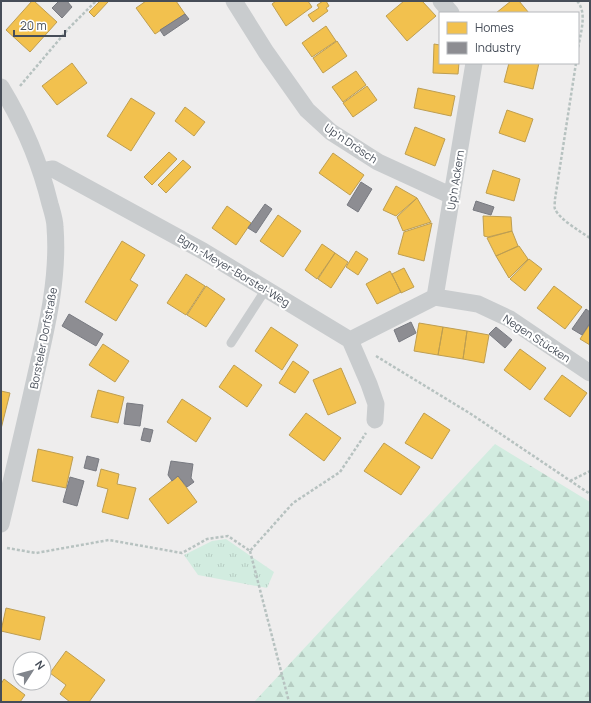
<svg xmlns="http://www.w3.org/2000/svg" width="591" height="703" font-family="Manrope,sans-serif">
  <defs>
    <pattern id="forest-firs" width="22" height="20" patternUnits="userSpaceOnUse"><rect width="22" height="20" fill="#d2ece0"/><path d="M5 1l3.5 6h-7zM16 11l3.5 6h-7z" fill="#b6ccc2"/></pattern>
    <pattern id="park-tufts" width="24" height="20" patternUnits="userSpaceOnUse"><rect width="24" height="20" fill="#d2ece0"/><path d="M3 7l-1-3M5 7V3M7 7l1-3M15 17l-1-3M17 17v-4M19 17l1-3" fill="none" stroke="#b6ccc2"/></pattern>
  </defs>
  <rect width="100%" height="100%" fill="#eeeded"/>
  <path fill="url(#forest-firs)" d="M495 444 590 502V702H254Z"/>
  <path fill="url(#park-tufts)" d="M226 539 274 572 267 588 198 575 184 555 212 541Z"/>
  <path fill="#f2c14e" stroke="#be9e51" d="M32 1H34L57 22 30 52 6 30Z
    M100 1H107L108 2 94 17 89 12Z
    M146 1H176L185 14 155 34 136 8Z
    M276 1H308L312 7 286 26 272 4Z
    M323 1H326L329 6 326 8 328 11 313 22 308 15 319 8 317 5Z
    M404 1H422L436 16 407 41 386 16Z
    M511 1H519L529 13H496Z
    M326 26 336 41 312 57 302 43Z
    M337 41 347 56 323 73 313 58Z
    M434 44 440 45V63H459L458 74 433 73Z
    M72 63 87 83 57 105 42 86Z
    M509 63H539L533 89 504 82Z
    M356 71 366 85 343 102 332 87Z
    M367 86 377 100 353 117 343 103Z
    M418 88 455 96 451 116 414 108Z
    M131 98 155 113 131 151 107 136Z
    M185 107 205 122 194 136 175 121Z
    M507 110 533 119 525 142 499 133Z
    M415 127 445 139 435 166 405 154Z
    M169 152 177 159 152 185 144 177Z
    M333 153 364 175 350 195 319 173Z
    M183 160 191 167 166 193 158 185Z
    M493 170 520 179 514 201 486 193Z
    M396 186 417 198 396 216 383 210Z
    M417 198 431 222 403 231 397 217Z
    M227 206 251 223 236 245 212 228Z
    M278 215 301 231 283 257 260 241Z
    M483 216 511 217 512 231 488 237 484 236Z
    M432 223 424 261 398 254 404 232Z
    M512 231 518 246 496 256 487 238Z
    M122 241 145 255 130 280 138 285 116 321 85 302Z
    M322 244 335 253 317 279 305 270Z
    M519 246 528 259 509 278 496 256Z
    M356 251 368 259 358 275 346 267Z
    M335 253 348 262 331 288 318 279Z
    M529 259 542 269 525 291 510 279Z
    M404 268 414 287 401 293 392 274Z
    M390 271 401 292 377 304 366 284Z
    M186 274 205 286 186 315 167 303Z
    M206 286 225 299 206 327 187 315Z
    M554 286 582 307 565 329 537 308Z
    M419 323 443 327 438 355 414 351Z
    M590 324V345L580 339Z
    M271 327 298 345 282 370 255 351Z
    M443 327 467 331 463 359 438 355Z
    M467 331 489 335 484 363 463 359Z
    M103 344 129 361 115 382 89 365Z
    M520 349 546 368 530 390 504 370Z
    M293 361 309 372 295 393 279 383Z
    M234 365 262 385 247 407 219 387Z
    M341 368 356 403 328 415 313 380Z
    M562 375 587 393 570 417 544 399Z
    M98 390 124 397 118 423 91 417Z
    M1 391 10 393 1 429Z
    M182 399 211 418 196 442 167 422Z
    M306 413 341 438 324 461 289 435Z
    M424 413 450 430 432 459 405 443Z
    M384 443 420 467 401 495 364 471Z
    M38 449 73 457 66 488 32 481Z
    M101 469 119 474 117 484 136 488 128 519 102 512 108 489 97 486Z
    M178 476 197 502 168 524 149 499Z
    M6 608 45 617 40 640 1 631Z
    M66 651 105 680 89 702H70L60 694 66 685 50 673Z
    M4 679 25 695 20 702H1V684Z"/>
  <path fill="#8d8d92" stroke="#787a81" d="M59 1H67L72 7 62 18 52 8Z
    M185 14 189 19 164 36 160 30Z
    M361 182 372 189 358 212 347 205Z
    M476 201 494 207 491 215 473 210Z
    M265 204 272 209 256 233 248 228Z
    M586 309 590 312V323L582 335 572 329Z
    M69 314 103 334 96 346 62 326Z
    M411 322 416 333 399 342 394 330Z
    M496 327 512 340 505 348 489 334Z
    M127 403 143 405 140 426 124 424Z
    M144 428 153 430 150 442 141 440Z
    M87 456 99 459 96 471 84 468Z
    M171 461 193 464 191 478 194 482 187 487 178 476 172 481 168 475Z
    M70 477 84 481 77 506 63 502Z"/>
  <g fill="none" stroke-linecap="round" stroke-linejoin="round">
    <path stroke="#b7c2c0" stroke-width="2.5" stroke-dasharray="3 2" stroke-linecap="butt" d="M577 1C588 13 580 34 578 49
      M576 63 555 199C555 202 554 207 555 209 559 219 581 232 590 238
      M20 86 69 28 96 1
      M376 356 471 414 590 494
      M570 481 590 471
      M7 548 36 553 109 540 182 553 207 539 228 536 250 551 293 503 340 472 366 433
      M250 551 289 702"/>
    <path stroke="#c9ccce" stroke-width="9" d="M231 343 266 289"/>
    <path stroke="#c9ccce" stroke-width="17" d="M234 1 266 52 307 110 331 132 378 162 452 196
      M441 1 451 13
      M1 87C23 123 40 163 50 204 52 211 55 220 55 227 59 277 47 326 36 374 25 424 13 474 1 524
      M41 171 53 169 203 251 350 340 369 384 376 404 375 420
      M435 297 474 63
      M350 340 435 297 478 304 510 319 590 373"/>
  </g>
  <g text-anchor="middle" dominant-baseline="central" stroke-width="4" stroke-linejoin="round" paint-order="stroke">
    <g font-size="11" fill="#464d58" stroke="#fff">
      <text transform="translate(351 143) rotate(34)">Up'n Drösch</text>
      <text transform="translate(455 180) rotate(-81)">Up'n Ackern</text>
      <text transform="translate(234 270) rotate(31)">Bgm.-Meyer-Borstel-Weg</text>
      <text transform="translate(43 338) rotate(-79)">Borsteler Dorfstraße</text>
      <text transform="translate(537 338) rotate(33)">Negen Stücken</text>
    </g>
  </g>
  <rect width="591" height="703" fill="none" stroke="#464d58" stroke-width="4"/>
  <rect x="439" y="12" width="140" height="52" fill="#ffffff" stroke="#b5b8bc"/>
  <rect x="447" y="22" width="20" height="12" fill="#f2c14e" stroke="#b5b8bc"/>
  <text x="475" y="32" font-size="12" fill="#464d58">Homes</text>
  <rect x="447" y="42" width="20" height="12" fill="#8d8d92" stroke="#b5b8bc"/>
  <text x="475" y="52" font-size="12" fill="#464d58">Industry</text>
  <g transform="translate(32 671) rotate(54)"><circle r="19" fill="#ffffff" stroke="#b5b8bc"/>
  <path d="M0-3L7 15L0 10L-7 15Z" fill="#81858c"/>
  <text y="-6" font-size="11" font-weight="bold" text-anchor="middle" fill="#464d58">N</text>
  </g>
  <path d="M14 30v6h51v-6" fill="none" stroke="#464d58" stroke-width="2"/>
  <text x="20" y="30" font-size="12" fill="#464d58" stroke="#ffffff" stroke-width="3" paint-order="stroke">20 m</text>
</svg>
